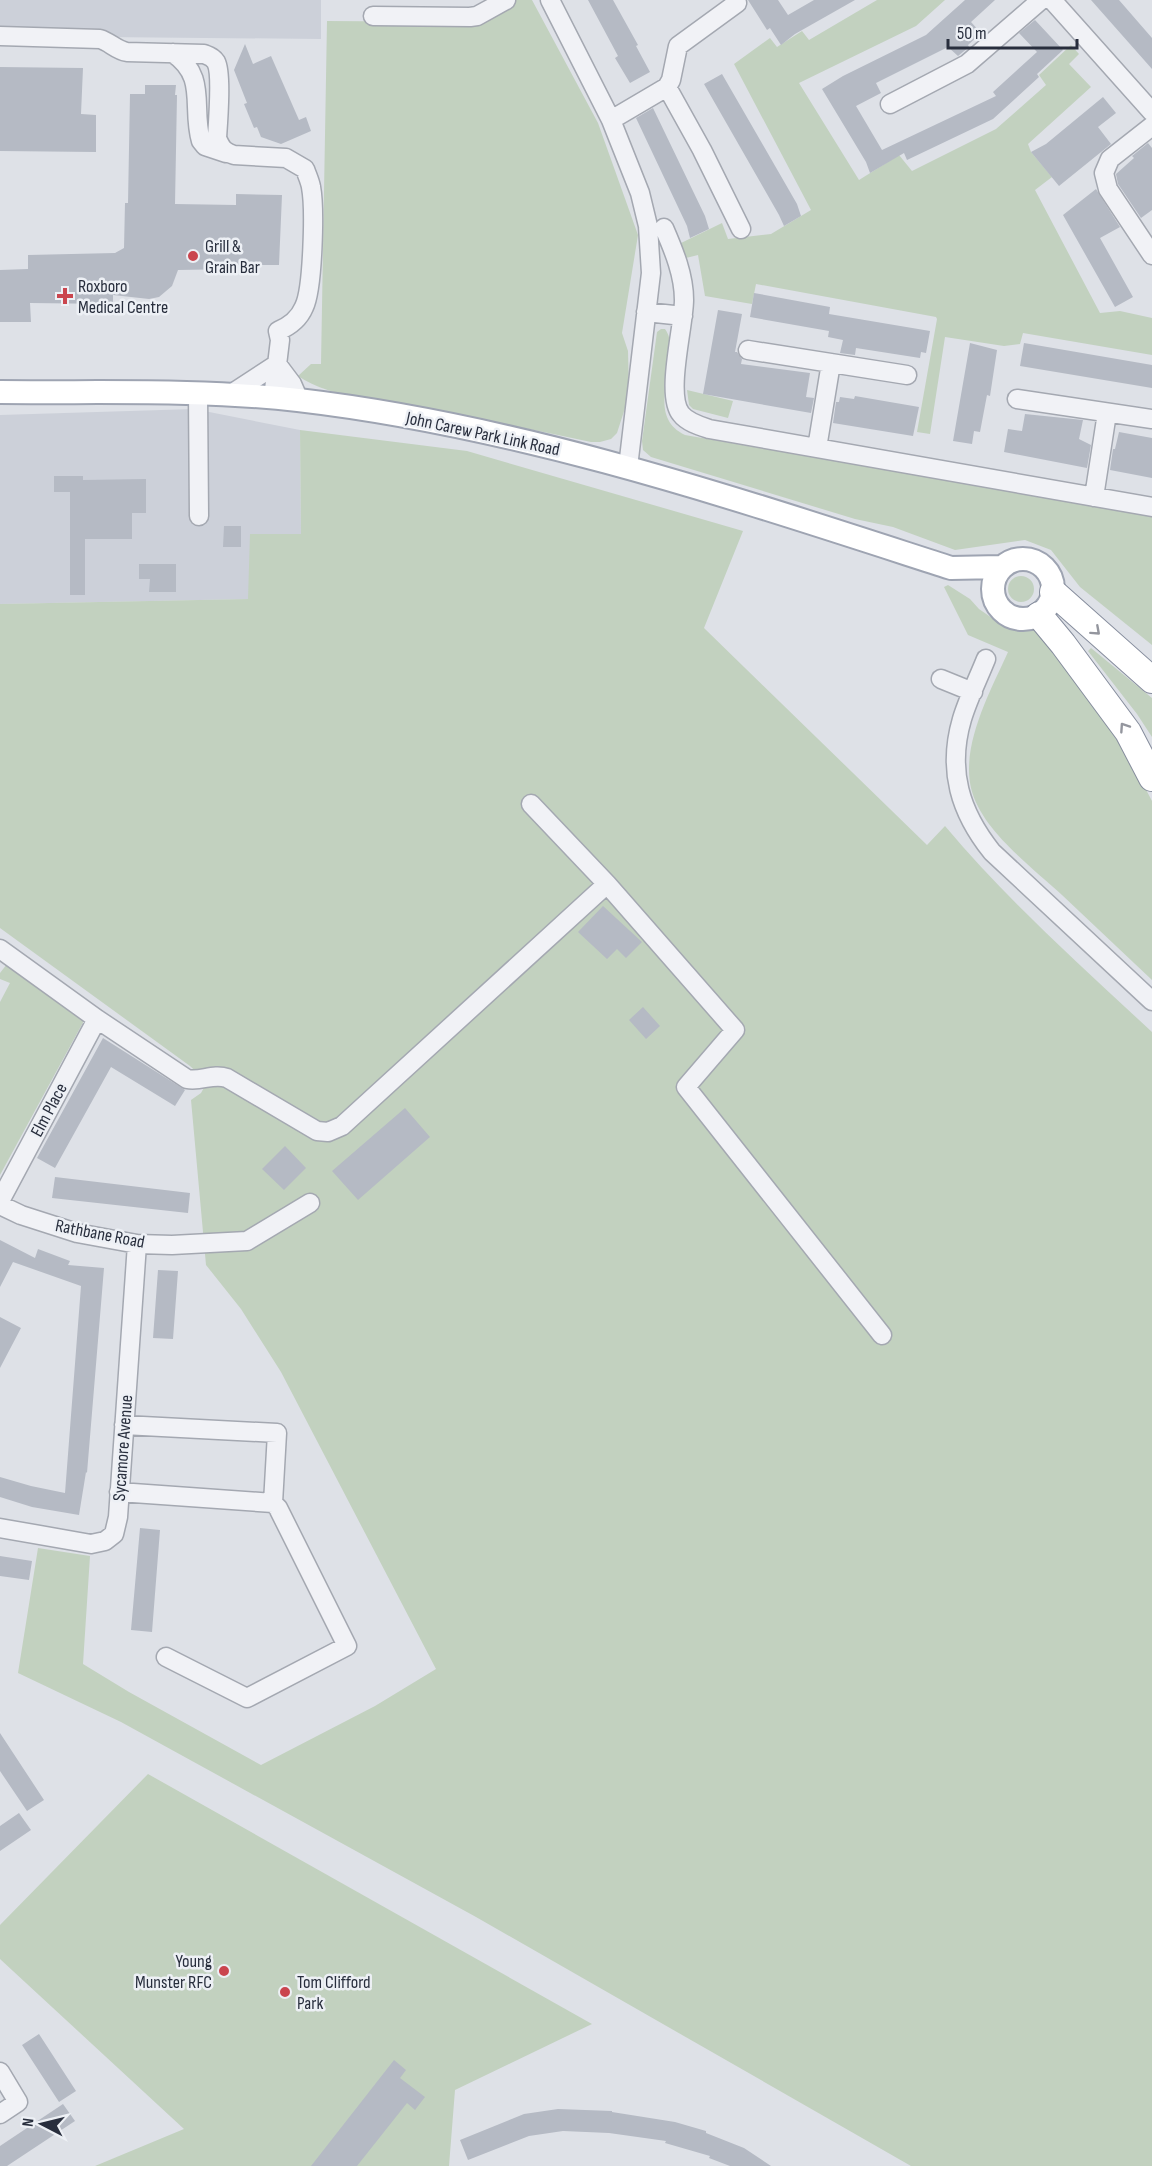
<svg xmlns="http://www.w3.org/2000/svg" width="1152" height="2166" font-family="'Sofia Sans Condensed',sans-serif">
  <rect width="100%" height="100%" fill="#dee1e7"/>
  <path fill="#ccd0d9" d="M0 0H321V39L0 36Z
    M194 409 300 430 301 535 248 599 0 604V415Z"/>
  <path fill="#c2d1bf" d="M516 0H532L598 123 638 235 622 333 628 351 629 390 626 405 617 433 611 439 600 442H591C541 431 491 421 441 412 402 404 330 399 298 376L311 364H321L327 21 474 22Z
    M877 0H945L916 26 799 83 859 180 899 155 912 171 996 129 1046 85 1039 75 1071 45 1079 54 1069 64 1091 87 1028 144 1031 152 1052 177 1035 190 1100 313 1120 311 1152 318V355L1023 333 1020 344 1004 346 945 337 930 434 917 432 937 319 936 317 756 284 752 304 705 296 698 255 686 258 679 244 722 223 728 239 771 234 811 210 734 64 770 38 777 47 802 31 809 40Z
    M661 329H665C686 358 640 413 685 435L1152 516V645L1080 587 1051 550 1025 540 955 550 893 527 855 519 651 457 643 450 642 441 657 332Z
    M687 390 733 401 728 418 693 409 689 405Z
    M300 430 467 451 743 531 704 628 927 845 945 826C1008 901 1081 966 1152 1032V2166H911L476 1917 121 1722 18 1673 38 1548 90 1556 83 1664 129 1692 261 1765 375 1706 436 1669 281 1372 241 1309 206 1265 191 1100 201 1093 207 1082 190 1066 0 928V604L248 599 250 534H301Z
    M1008 589a13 13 0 1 1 26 0a13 13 0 1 1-26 0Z
    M948 585 970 599 979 609 992 618 1021 628 1035 630 1064 661 1093 702 1132 763 1152 801V980C1122 952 1092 923 1062 895 1031 866 981 830 971 788 961 744 991 690 1008 652L968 635 944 587Z
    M1091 648 1152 698V737L1137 714 1088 651Z
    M7 964 86 1017 0 1175V1002L10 983 0 979V973Z
    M148 1774 592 2024 455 2090 449 2166H95L184 2129 0 1959V1925Z"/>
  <path fill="#b5bac4" d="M588 0H613L638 45 636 46 650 72 630 83 615 58 618 56Z
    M748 0H778L788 15 814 0H855L795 34 781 45 770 28 767 30Z
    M965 0H995L971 22 981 33 968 45 969 47 958 56 948 47 876 83 881 93 856 106 882 150 996 96 993 92 1037 52 1019 33 1035 20 1063 50 1037 74 1039 77 993 119 907 160 904 153 870 173 866 162 822 89 843 76 926 35Z
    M1091 0H1119L1152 38V69Z
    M245 44 253 64 271 56 299 120 306 117 311 131 281 144 261 137 257 127 254 128 244 104 247 103 234 70Z
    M0 67 83 68 81 114 96 115V152L0 151Z
    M722 74 797 204 801 216 784 226 779 215 704 84Z
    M145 85H176L175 95H177L175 204 236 205V194L282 195 279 265H234L235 269 178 270 172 286 159 297 149 299 113 295V304L30 303 31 322H0V270L28 269V255L115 253 124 248 125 203H128L130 94H145Z
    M1103 97 1116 113 1098 127 1111 144 1059 186 1031 152 1046 144Z
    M653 108 705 216 709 229 690 238 687 226 636 118Z
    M1148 143 1152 148V210L1141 218 1118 184 1116 174 1134 158 1132 156Z
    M1096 189 1120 227 1100 238 1133 297 1115 307 1063 215Z
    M754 293 830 307 829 314 930 331 926 353 921 352 920 358 856 348 855 355 840 353 843 340 828 337 829 331 750 317Z
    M718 310 742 314 735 352H737L742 359 741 364 810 373 806 397 814 398 811 413 703 394Z
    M970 343 997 350 990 396 987 395 980 432 974 431 972 444 953 441Z
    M1024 343 1152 365V388L1020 366Z
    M855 396 919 407 913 436 833 423 836 402H839L840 397 854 399Z
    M1025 414 1083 420 1079 439 1091 445 1087 468 1004 452 1008 429 1022 431Z
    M1119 432 1152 438V478L1110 470 1113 449H1115Z
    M54 476H83V480L146 479V513H132V539H85V595H70V492H54Z
    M224 526H241V547H223Z
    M139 564H176V592H149L150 579H139Z
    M603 906 642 942 626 958 617 949 607 959 578 932Z
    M643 1007 660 1026 646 1039 629 1020Z
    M103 1038 185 1090 175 1106 111 1067 55 1168 37 1158Z
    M405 1108 430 1137 358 1200 332 1171Z
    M285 1146 306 1168 284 1190 262 1169Z
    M55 1177 190 1193 188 1213 52 1198Z
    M0 1240 35 1258 38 1249 70 1261 68 1265 104 1268 87 1473 86 1472 79 1515 32 1507 0 1497V1477L31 1486 65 1493 81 1286 13 1262 0 1287Z
    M158 1270 178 1271 173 1339 153 1338Z
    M0 1317 21 1328 0 1368Z
    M140 1528 160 1530 152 1632 131 1630Z
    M0 1556 32 1561 29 1580 0 1576Z
    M0 1733 44 1800 27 1811 0 1771Z
    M19 1813 31 1830 0 1851V1826Z
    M39 2034 76 2091 59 2102 22 2045Z
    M394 2060 406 2070 400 2078 425 2097 415 2110 407 2103 357 2166H311Z
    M63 2104 75 2121 7 2166H0V2146Z
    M558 2109 612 2111V2112L675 2122 706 2131V2133L744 2148 771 2166H730L709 2158 710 2156 665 2143 666 2141 609 2133 563 2131 529 2136 468 2160 460 2140 524 2114Z"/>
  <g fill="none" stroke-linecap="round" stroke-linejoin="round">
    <defs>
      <path id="minor" d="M550 0 611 120 640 193 648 226 651 273 628 467
        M1052 0 1152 112
        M373 16 470 17 477 16 506 0
        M0 36 100 39C110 42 116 50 127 52L204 54C209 56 213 57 216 62 222 73 218 123 217 138 221 148 224 152 234 155L286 158 305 169C307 175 310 181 311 187 315 208 313 289 304 307 299 319 290 326 278 331L280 340 273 398
        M173 53C208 77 191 107 201 141L205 146 226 153
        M667 87 702 150 741 229
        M890 104 967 64 1041 0
        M611 120 667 87 671 80 678 46 737 3
        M1152 126 1110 159 1104 173 1108 189 1152 255
        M664 228C674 251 684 275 684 300 684 326 665 395 681 414 687 422 700 426 709 429L1152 507
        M646 312 683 316
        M748 350 907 375
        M198 394 199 516
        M228 396 277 364 292 384 299 400
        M1017 399 1152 419
        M817 448 831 363
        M1094 497 1107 413
        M986 659C978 679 968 699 962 719 947 770 960 812 992 852L1152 1001
        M941 679 973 692
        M531 804 607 884 735 1030 686 1087 882 1335
        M0 949 97 1019 187 1079C201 1082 213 1073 227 1078L317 1131 328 1132 342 1126 607 884
        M0 1201 97 1019
        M0 1205 21 1215 77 1233 137 1244 172 1245 247 1241 310 1203
        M119 1492 273 1503 277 1433 124 1425
        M0 1528 91 1544 105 1541 114 1534 118 1517 137 1244
        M166 1657 247 1698 347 1646 278 1508 273 1503
        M0 2072 18 2102 0 2114"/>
      <path id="major" d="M0 392C99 393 199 389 298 400 522 426 737 499 951 568L1001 567
        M993 589a30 30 0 1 1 60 0a30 30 0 1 1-60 0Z"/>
      <path id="highway" d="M1053 592 1152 680
        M1039 615 1063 644 1128 732 1152 778"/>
    </defs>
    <use href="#minor" stroke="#a4a8b1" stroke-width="21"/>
    <use href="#major" stroke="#9ea4b2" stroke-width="26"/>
    <use href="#highway" stroke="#868d9d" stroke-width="28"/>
    <use href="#minor" stroke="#f1f2f6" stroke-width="18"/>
    <use href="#major" stroke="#fff" stroke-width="22"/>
    <use href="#highway" stroke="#fff" stroke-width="26"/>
  </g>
  <defs><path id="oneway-chevron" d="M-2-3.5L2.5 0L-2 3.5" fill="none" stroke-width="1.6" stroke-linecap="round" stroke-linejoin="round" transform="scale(1.5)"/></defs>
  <g stroke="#94969e">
    <use href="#oneway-chevron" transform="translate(1096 631) rotate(42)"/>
    <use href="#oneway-chevron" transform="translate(1124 727) rotate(-124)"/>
  </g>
  <g fill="#ca454e" stroke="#edf0f5" stroke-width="2">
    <circle cx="193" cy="256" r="6"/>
    <path d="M62 287h6v6h6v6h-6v6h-6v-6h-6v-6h6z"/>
    <circle cx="224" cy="1971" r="6"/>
    <circle cx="285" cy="1992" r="6"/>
  </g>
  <g text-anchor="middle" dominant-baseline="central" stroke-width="5" stroke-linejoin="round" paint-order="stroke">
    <g font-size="18" fill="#282e3d" stroke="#edf0f5" text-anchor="start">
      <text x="205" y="246">Grill &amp;<tspan x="205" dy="21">Grain Bar</tspan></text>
      <text x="78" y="286">Roxboro<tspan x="78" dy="21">Medical Centre</tspan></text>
      <text x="212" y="1961" text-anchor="end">Young<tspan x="212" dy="21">Munster RFC</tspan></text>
      <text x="297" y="1982">Tom Clifford<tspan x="297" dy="21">Park</tspan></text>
    </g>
    <g font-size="18" fill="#282e3d" stroke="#edf0f5">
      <text transform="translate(483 434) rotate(12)">John Carew Park Link Road</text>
      <text transform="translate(49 1110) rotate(-62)">Elm Place</text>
      <text transform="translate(100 1234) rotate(11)">Rathbane Road</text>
      <text transform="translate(123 1448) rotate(-86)">Sycamore Avenue</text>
    </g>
  </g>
  <g transform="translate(42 2124) rotate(277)" stroke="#edf0f5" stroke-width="4.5" paint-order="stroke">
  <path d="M0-4.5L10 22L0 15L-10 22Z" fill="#282e3d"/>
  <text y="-9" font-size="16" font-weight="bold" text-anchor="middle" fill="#282e3d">N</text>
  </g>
  <path d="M948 39v9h129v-9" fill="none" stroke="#282e3d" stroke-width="3"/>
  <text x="957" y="39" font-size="18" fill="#282e3d" stroke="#edf0f5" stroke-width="4.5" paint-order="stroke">50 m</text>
</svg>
